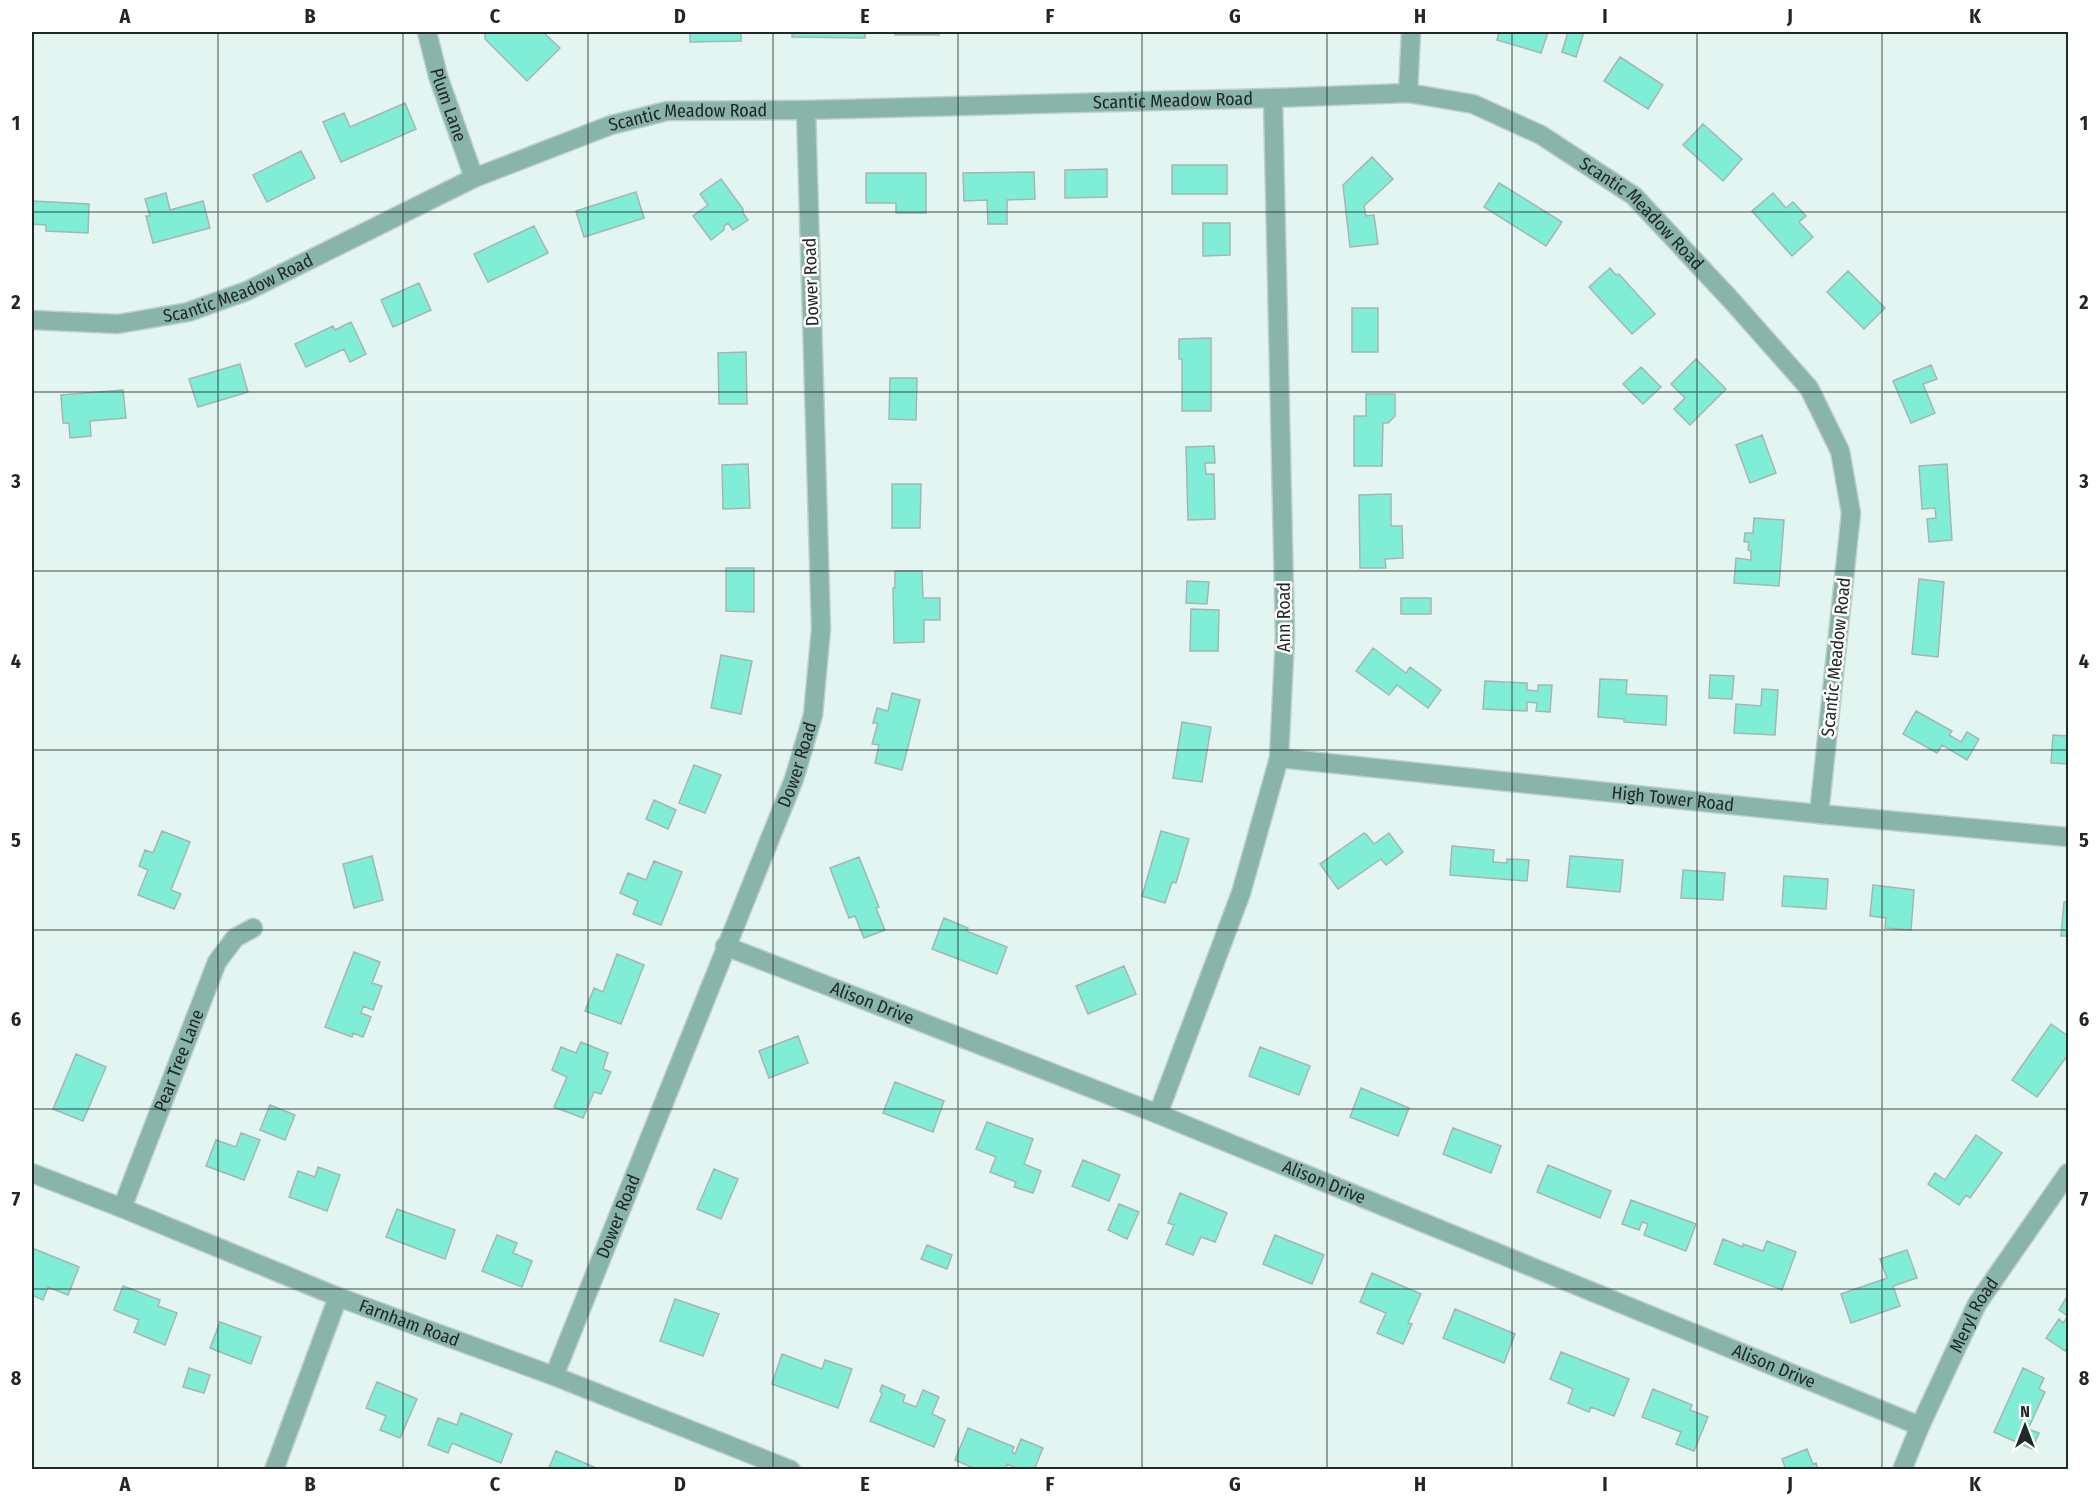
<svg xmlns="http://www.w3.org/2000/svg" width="2100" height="1501" font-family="'Fira Sans Condensed',sans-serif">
  <rect width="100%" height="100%" fill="#e2f5f0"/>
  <path fill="#80eed7" stroke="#a5b6b2" stroke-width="1.5" d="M485 32H546V35L560 48 527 81 485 39Z
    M690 32H741V41L690 42Z
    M792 32H865V38L792 37Z
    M895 32H939V35H895Z
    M993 32H1051L993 33Z
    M1499 32H1548L1541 53 1497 40Z
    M1568 32H1584L1576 57 1562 52Z
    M1620 57 1663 85 1648 109 1604 81Z
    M405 103 416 129 341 162 323 122 344 113 350 127Z
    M1703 124 1742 159 1723 181 1683 145Z
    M301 151 315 178 267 202 253 175Z
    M1372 157 1393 179 1364 206 1366 216 1374 215 1378 244 1350 247 1343 185Z
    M1172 165H1227V194H1172Z
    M1107 169V197L1065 198V170Z
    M1034 172 1035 199 1007 200V224H988L987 200 964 201 963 173Z
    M866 173H926V213H896V203H866Z
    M721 179 743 209V213L748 220 733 230 728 223 724 226V230L711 240 693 216 708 205 700 194Z
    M1499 183 1562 222 1546 246 1484 207Z
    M636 192 644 218 584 237 576 211Z
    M166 193 170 210 203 201 210 228 153 243 146 216H150L145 199Z
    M1773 193 1786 208 1793 202 1806 216 1799 222 1813 237 1792 256 1752 211Z
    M32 201 89 204 88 233 46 231V225L32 224Z
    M1203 223H1230V255L1203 256Z
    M534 226 548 253 488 282 474 254Z
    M1610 268 1616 275 1619 274 1655 314 1632 334 1589 287Z
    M1848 271 1885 308 1864 329 1827 292Z
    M419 283 431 310 393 327 381 300Z
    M1352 308H1378V352H1352Z
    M351 322 366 354 350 362 344 349 306 367 295 344 333 326 335 330Z
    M1211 338V411H1182V359H1179V339Z
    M746 352 747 404H719L718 353Z
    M1696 359 1726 389 1690 425 1674 409 1685 398 1671 384Z
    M240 364 248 392 198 407 189 379Z
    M1931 365 1937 379 1923 384 1935 413 1911 423 1893 381Z
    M1641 367 1661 387 1643 404 1623 384Z
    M890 378H917L916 420 889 419Z
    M123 390 126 418 90 421 91 436 70 438 69 423H63L61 395Z
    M1366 394H1395V416L1388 423H1383L1382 466H1354V416H1366Z
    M1762 435 1776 473 1750 483 1736 445Z
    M1214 446 1215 463H1205L1206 474H1214L1215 519 1188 520 1186 447Z
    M748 464 750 508 723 509 722 465Z
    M1947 464 1952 540 1929 542 1927 519 1936 518 1935 508 1922 509 1919 466Z
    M892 484H921L920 528H892Z
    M1391 494V526H1402L1403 558 1385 559 1386 568H1360L1359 495Z
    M1754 518 1784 520 1779 586 1734 583 1736 558 1751 560V551L1748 550 1749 542H1744L1745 533H1753Z
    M726 568H754V612L726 611Z
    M895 571H922L923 598H940V620H924V642L894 643 893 588H895Z
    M1919 579 1944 582 1938 657 1912 654Z
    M1187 581 1209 582 1207 604 1186 603Z
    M1401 598H1431V614H1401Z
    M1191 609 1219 610 1218 651H1190Z
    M1373 648 1406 673 1410 667 1441 690 1428 708 1397 685 1389 695 1356 671Z
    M721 655 752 661 741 714 711 708Z
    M1710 675 1734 676 1732 699 1709 698Z
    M1600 679 1627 680 1626 694 1667 696 1666 725 1624 722V719L1598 717Z
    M1485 681 1527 683V690L1538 691V685H1552L1550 712 1536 711 1537 703 1527 702V711L1483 709Z
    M1762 689 1778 690 1775 735 1734 733 1736 704 1761 706Z
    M892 693 920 700 902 770 875 763 879 745 872 744 878 723H873L877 708 888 711Z
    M1916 711 1952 731 1949 735 1961 742 1967 732 1979 739 1967 760 1942 745 1937 753 1903 734Z
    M1182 722 1211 727 1202 782 1173 778Z
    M2053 735 2068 736V764L2051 763Z
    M694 765 721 775 705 813 679 803Z
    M654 800 676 810 668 829 646 819Z
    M162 831 190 842 171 890 181 894 174 909 138 895 148 870 139 866 145 850 153 853Z
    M1161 831 1189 839 1176 883 1172 882 1165 903 1142 896Z
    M1364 833 1366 834 1374 844 1389 833 1403 852 1386 865 1381 859 1338 889 1320 864Z
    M1452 846 1494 850 1493 862 1507 863V859L1529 860 1527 881 1450 875Z
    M372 856 383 900 354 908 343 864Z
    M1570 856 1623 860 1620 892 1567 887Z
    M859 857 879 907 876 908 885 930 864 938 855 916 849 918 830 868Z
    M654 861 682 872 661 925 633 914 638 901 620 893 628 873 646 880Z
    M1683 870 1725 873 1723 900 1681 898Z
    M1784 876 1828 879 1826 909 1782 906Z
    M1873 885 1914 890 1911 930 1885 928 1886 918 1870 916Z
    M2064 902H2068V936H2061Z
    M944 918 968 928 966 931 1007 947 997 974 932 949Z
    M354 952 380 962 372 983 382 986 373 1010 363 1006 361 1013 371 1017 363 1037 353 1033 352 1037 325 1027Z
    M617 954 644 965 621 1024 585 1011 594 988 603 992Z
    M1124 966 1136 994 1088 1014 1076 986Z
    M2051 1024 2068 1036V1055L2037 1097 2012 1080Z
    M798 1036 808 1063 769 1078 759 1051Z
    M581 1042 608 1053 603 1069 611 1072 601 1094 594 1092 583 1118 554 1107 567 1077 552 1070 561 1047 576 1053Z
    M1260 1047 1310 1066 1299 1095 1249 1076Z
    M76 1054 106 1067 83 1121 53 1109Z
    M895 1082 944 1101 933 1132 883 1113Z
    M1361 1088 1409 1108 1398 1136 1350 1117Z
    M270 1105 295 1115 285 1140 260 1130Z
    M987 1122 1033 1139 1024 1164 1041 1171 1033 1193 1014 1187 1016 1182 990 1172 996 1157 976 1149Z
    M1453 1128 1501 1146 1491 1173 1443 1154Z
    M241 1133 260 1140 244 1180 206 1166 216 1140 236 1147Z
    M1976 1135 2002 1153 1970 1198 1966 1195 1959 1205 1928 1184 1935 1173 1945 1180Z
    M1083 1160 1120 1175 1109 1201 1072 1186Z
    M1548 1165 1611 1191 1600 1218 1537 1192Z
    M318 1167 340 1175 327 1211 289 1197 298 1171 315 1177Z
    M714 1169 738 1179 721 1219 697 1209Z
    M1180 1193 1227 1213 1215 1242 1201 1237 1193 1255 1166 1244 1174 1225 1168 1223Z
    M1631 1200 1696 1224 1686 1251 1644 1235 1648 1224 1642 1222 1639 1230 1622 1224Z
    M1119 1204 1139 1212 1127 1239 1108 1230Z
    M397 1209 455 1230 445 1259 386 1237Z
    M497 1235 517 1243 513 1253 532 1261 522 1287 482 1271Z
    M1275 1235 1324 1255 1312 1284 1263 1264Z
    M1723 1239 1743 1247V1244L1763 1251 1767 1241 1796 1252 1782 1290 1714 1264Z
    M927 1245 952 1255 947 1269 921 1259Z
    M32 1248 79 1267 68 1295 48 1287 43 1300 32 1295Z
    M1907 1250 1917 1278 1893 1286 1900 1306 1851 1323 1841 1294 1887 1278 1880 1259Z
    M1372 1273 1421 1294 1408 1323 1412 1324 1403 1344 1377 1333 1386 1313 1360 1302Z
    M123 1286 160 1300 158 1306 177 1313 165 1345 134 1332 139 1320 114 1310Z
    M2068 1295V1346L2065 1351 2046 1338 2059 1319 2063 1323 2068 1316 2059 1310Z
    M675 1299 719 1314 703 1356 660 1341Z
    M1455 1309 1515 1334 1504 1363 1443 1338Z
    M220 1322 261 1337 251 1364 210 1348Z
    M1561 1352 1629 1379 1614 1416 1591 1407 1589 1412 1568 1403 1573 1389 1550 1379Z
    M782 1354 822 1369 825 1360 852 1369 838 1408 772 1384Z
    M189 1368 210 1375 204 1393 183 1387Z
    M2023 1368 2044 1378 2039 1389 2045 1392 2028 1429 2039 1433 2032 1449 1994 1432Z
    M377 1382 417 1399 400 1438 380 1430 386 1416 366 1408Z
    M882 1385 905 1395 903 1402 916 1407 923 1390 939 1397 932 1414 945 1420 934 1447 870 1421 882 1394 880 1391Z
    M1653 1389 1692 1405 1690 1410 1708 1417 1694 1451 1676 1444 1681 1432 1642 1417Z
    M461 1413 512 1434 501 1463 452 1443 448 1453 428 1445 438 1418 457 1425Z
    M968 1428 1014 1447 1012 1452 1015 1454 1021 1439 1043 1448 1034 1470H1021L1007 1464 1005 1470 990 1468 989 1470H978L955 1460Z
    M1807 1449 1813 1464 1816 1463 1818 1470H1786L1782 1459Z
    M556 1451 594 1467 593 1470H548Z"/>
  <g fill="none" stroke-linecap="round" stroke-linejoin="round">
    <defs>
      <g id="minor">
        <path id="s1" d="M427 32 438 76 474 178"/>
        <path d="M1408 93 1411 32"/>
        <path id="s2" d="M32 320 118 324 188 312 247 291 474 178 611 125 667 111 806 110 1273 98 1408 93 1473 104 1541 135 1634 196 1732 301 1809 388 1840 451 1851 513 1819 814"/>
        <path id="s3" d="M1279 758 1819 814 2068 837"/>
        <path id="s4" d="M725 946 1158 1114 1920 1426"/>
        <path d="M1158 1114 1241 893 1279 758 1285 636 1273 98"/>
        <path id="s5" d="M32 1173 122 1208 338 1297 554 1376 791 1470"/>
        <path id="s6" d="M122 1208 217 962 235 938 253 928"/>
        <path id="s7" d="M554 1376 794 779 813 715 821 629 806 110"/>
        <path d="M274 1470 338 1297"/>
        <path id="s8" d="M1902 1470 1920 1426 1977 1304 2068 1173"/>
      </g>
    </defs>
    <use href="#minor" stroke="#bfd0cc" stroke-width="21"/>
    <use href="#minor" stroke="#89b4aa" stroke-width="18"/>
  </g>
  <path fill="none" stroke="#212826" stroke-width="1.5" stroke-opacity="0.55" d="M218 32V1470M403 32V1470M588 32V1470M773 32V1470M958 32V1470M1142 32V1470M1327 32V1470M1512 32V1470M1697 32V1470M1882 32V1470M32 212H2068M32 392H2068M32 571H2068M32 750H2068M32 930H2068M32 1109H2068M32 1289H2068"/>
  <g text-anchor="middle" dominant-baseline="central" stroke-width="5" stroke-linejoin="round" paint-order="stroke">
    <g font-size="18" fill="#212826" stroke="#fff">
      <text stroke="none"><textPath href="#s2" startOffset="1184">Scantic Meadow Road</textPath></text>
      <text stroke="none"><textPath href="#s1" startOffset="76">Plum Lane</textPath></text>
      <text stroke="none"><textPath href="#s2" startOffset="698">Scantic Meadow Road</textPath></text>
      <text stroke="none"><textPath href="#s2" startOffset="1688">Scantic Meadow Road</textPath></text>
      <text transform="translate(811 282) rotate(-92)">Dower Road</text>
      <text stroke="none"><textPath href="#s2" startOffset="212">Scantic Meadow Road</textPath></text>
      <text transform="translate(1284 617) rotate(-90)">Ann Road</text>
      <text transform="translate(1836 657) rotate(-84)">Scantic Meadow Road</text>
      <text stroke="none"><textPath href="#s7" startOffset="658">Dower Road</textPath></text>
      <text stroke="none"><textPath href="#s3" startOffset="396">High Tower Road</textPath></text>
      <text stroke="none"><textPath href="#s4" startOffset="158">Alison Drive</textPath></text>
      <text stroke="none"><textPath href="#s6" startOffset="158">Pear Tree Lane</textPath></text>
      <text stroke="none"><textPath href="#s4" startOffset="644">Alison Drive</textPath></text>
      <text stroke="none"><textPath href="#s7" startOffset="172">Dower Road</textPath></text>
      <text stroke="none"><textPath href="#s8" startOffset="171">Meryl Road</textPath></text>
      <text stroke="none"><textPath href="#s5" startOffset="406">Farnham Road</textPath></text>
      <text stroke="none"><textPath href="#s4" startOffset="1130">Alison Drive</textPath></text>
    </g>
  </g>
  <rect width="2100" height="1501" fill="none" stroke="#ffffff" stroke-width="66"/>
  <g transform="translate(2025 1426)" stroke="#ffffff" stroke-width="4.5" paint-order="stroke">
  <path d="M0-4.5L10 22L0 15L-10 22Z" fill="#212826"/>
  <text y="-9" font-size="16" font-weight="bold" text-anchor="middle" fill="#212826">N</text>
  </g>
  <rect x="33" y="33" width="2034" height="1435" fill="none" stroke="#212826" stroke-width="2"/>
  <g font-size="20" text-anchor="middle" font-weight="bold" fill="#212826">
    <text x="125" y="23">A</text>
    <text x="310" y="23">B</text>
    <text x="495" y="23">C</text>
    <text x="680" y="23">D</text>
    <text x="865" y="23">E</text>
    <text x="1050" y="23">F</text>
    <text x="1235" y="23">G</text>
    <text x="1420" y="23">H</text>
    <text x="1605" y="23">I</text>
    <text x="1790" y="23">J</text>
    <text x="1975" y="23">K</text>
    <text x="16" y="130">1</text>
    <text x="2084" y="130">1</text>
    <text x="16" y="309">2</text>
    <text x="2084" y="309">2</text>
    <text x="16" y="488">3</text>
    <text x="2084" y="488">3</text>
    <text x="16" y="668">4</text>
    <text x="2084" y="668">4</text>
    <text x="16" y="847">5</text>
    <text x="2084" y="847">5</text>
    <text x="16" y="1026">6</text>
    <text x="2084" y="1026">6</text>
    <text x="16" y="1206">7</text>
    <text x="2084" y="1206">7</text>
    <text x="16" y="1385">8</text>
    <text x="2084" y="1385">8</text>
    <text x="125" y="1491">A</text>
    <text x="310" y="1491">B</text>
    <text x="495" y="1491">C</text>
    <text x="680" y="1491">D</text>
    <text x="865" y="1491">E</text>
    <text x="1050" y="1491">F</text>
    <text x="1235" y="1491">G</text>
    <text x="1420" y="1491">H</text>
    <text x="1605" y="1491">I</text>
    <text x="1790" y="1491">J</text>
    <text x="1975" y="1491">K</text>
  </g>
</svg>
